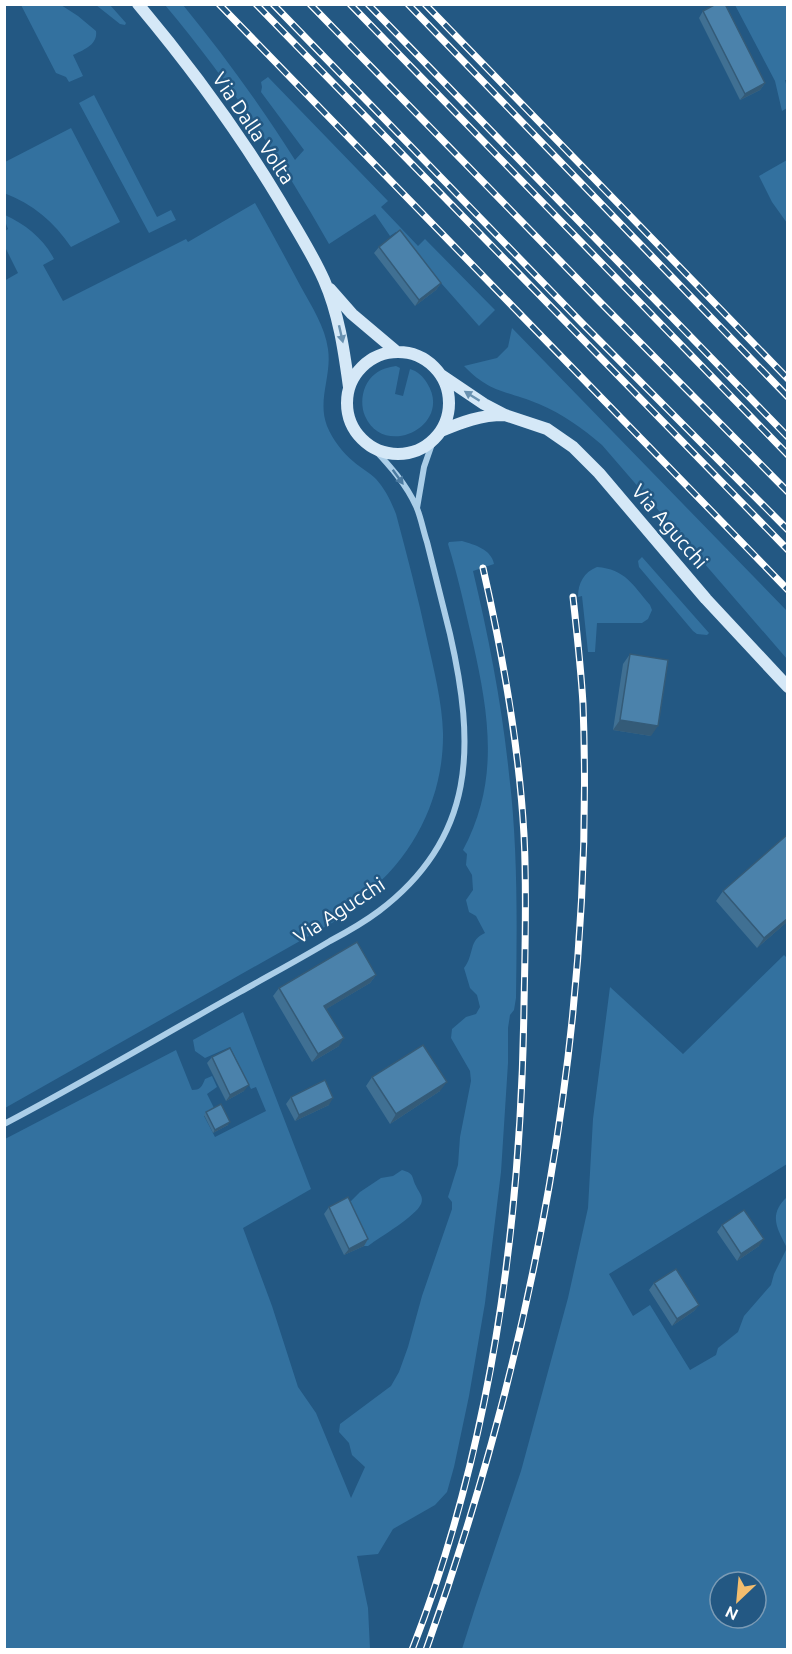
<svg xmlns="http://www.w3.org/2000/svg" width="792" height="1654" font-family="Ubuntu,sans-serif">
  <rect width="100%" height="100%" fill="#235883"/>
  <path fill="#33719f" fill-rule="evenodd" d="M21 5H61L78 16 96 31C98 45 83 50 73 55L83 76 69 82 66 77 56 73Z
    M96 5H110L126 23 125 25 120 24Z
    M165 5H183C223 54 261 106 295 160L304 150 261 92 262 87 261 82 268 77 388 201 381 207 418 246 425 239 495 310 479 326 396 232 390 236 375 214 329 244C281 159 227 79 165 5Z
    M735 5H787L788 80H785L787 88V108L782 111 775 81Z
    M94 95 157 217 171 210 176 220 149 233 79 103Z
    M71 128 120 222 71 247C54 222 33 204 4 193L5 162Z
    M787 160V223L772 202 759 176Z
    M255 203C271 231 286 259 301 287 312 307 325 327 328 349 332 376 317 400 327 426 333 440 342 452 354 462 361 468 369 472 376 479 385 489 391 501 396 514 407 555 418 597 427 639 434 670 442 702 443 733 444 795 415 855 367 893 357 901 347 907 336 914L337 920 5 1108 4 281 18 273 5 247V231L8 229 5 221V215C25 224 44 239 54 259L43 265 63 301 186 239 188 242Z
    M512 328 787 611V659L602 445C582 428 563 414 539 404 506 390 491 394 464 366L497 358 508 347Z
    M396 366 400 368 395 394 403 396 410 369C417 371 423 376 427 383 454 425 384 460 365 416 359 402 363 383 375 374 381 369 389 367 396 366Z
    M462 541C475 545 491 549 494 564L473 571C489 638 502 706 509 774 518 848 517 924 516 998L514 1010 510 1015 508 1028V1063L501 1172 485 1303 469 1396 454 1467 447 1492 435 1505 393 1529 378 1554 357 1556 368 1608 370 1649 5 1650V1139L176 1050 192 1090C200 1090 202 1087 205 1079L212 1076 217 1087 207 1094 215 1110 204 1116 215 1137 266 1111 256 1087 251 1089 230 1047 205 1058 195 1051 193 1040 243 1012 311 1189 243 1228 272 1306 298 1387 316 1413 351 1498 365 1467 352 1455 349 1443 339 1432 340 1424 391 1386 399 1372 408 1347 422 1296 452 1209V1202L448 1197 458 1165 460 1137 471 1081 470 1071 451 1038 452 1029 466 1017 476 1014 480 1007 477 995 470 988 464 968C475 954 468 940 485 933L476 916 469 912 466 900 473 890 472 875 466 865 467 854 463 850C500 781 489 715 473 643 465 609 458 576 448 544L449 542Z
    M642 557 709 633 707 635 697 634 693 631 639 567 638 561Z
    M597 567C625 569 633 585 650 605L652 610 648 619 642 623H597L595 652H588L582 596 578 597C578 583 584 572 597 567Z
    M784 955 788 959 787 1164 609 1274 633 1316 650 1305 690 1370 716 1355 718 1348 738 1332 744 1316 771 1285 774 1274 787 1248V1649H462L475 1608 521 1471 568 1298 588 1208 593 1119 610 987 683 1054ZM720 1582H756V1618H720Z
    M402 1170C415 1174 411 1176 416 1186 419 1193 424 1196 421 1204 416 1216 380 1237 368 1246H364L343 1204 351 1201 360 1192 381 1178 393 1176Z
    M787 1197V1248C777 1228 768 1215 787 1197Z"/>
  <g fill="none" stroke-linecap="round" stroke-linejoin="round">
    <path stroke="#abcee8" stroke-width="6" d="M417 508 424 467 433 441
      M4 1124C84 1082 161 1036 240 992 270 975 300 959 330 941 347 932 363 923 379 911 477 837 475 744 450 634 442 603 435 573 427 542 423 530 421 517 416 506 406 484 390 466 374 449"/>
    <path stroke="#d5e8f7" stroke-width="12" d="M138 4C190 66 238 131 280 201 295 227 312 253 324 280 339 314 344 351 349 387
      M330 289 352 314 397 352
      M347 403a51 51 0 1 1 102 0a51 51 0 1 1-102 0Z
      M441 375 484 404 505 415 547 429 573 447 599 473 706 599 788 687
      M441 431C462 422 481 415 504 415"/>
    <defs>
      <path id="rail" d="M219 4 788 590
        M256 4 788 550
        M273 4 582 323 788 530
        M310 4 600 302 788 492
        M350 4 788 455
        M368 4 788 437
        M408 4 788 397
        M425 4 788 379
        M412 1650C492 1445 521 1224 524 1006 525 949 527 892 524 835 519 744 503 656 483 568
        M426 1650C534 1348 595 1025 583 704 581 669 577 633 573 597"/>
    </defs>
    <use href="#rail" stroke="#fff" stroke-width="7"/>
    <use href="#rail" stroke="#235883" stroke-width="4.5" stroke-dasharray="14" stroke-linecap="butt"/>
  </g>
  <path fill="#407093" d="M703 11 765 83 760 90 740 100 699 18Z
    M379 247 441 283 436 290 415 306 374 253Z
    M630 654 651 736 613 730 623 664Z
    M788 834V921L757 948 716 901 723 891Z
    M376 975 370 983 326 1009 339 1046 312 1062 273 996 279 988Z
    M212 1057 244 1091 226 1101 207 1063Z
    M372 1077 440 1091 390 1124 366 1086Z
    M291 1097 329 1105 295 1121 286 1104Z
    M206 1112 228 1125 213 1133 204 1115Z
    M329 1207 368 1239 364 1246 344 1255 324 1214Z
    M722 1225 759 1246 737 1261 717 1232Z
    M654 1283 699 1305 694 1311 672 1326 649 1290Z"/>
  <path fill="#345b78" d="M765 83 760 90 740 100 745 94Z
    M441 283 436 290 415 306 419 300Z
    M620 720 658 726 651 736 613 730Z
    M788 918V921L757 948 764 938Z
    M376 975 370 983 318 1014 324 1006Z
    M344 1038 339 1046 312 1062 318 1054Z
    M447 1082 440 1091 390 1124 396 1114Z
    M249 1085 244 1091 226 1101 230 1095Z
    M333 1098 329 1105 295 1121 299 1115Z
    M230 1122 228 1125 213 1133 215 1130Z
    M368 1239 364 1246 344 1255 349 1249Z
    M764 1239 759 1246 737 1261 741 1254Z
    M699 1305 694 1311 672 1326 677 1319Z"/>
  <path fill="#4b82ab" stroke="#345b78" stroke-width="1.5" d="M716 4H725L765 83 745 94 703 11Z
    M400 230 441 283 419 300 379 247Z
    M630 654 668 660 658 726 620 720Z
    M788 834V918L764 938 723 891Z
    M357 942 376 975 324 1006 344 1038 318 1054 279 988Z
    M423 1045 447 1082 396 1114 372 1077Z
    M230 1048 249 1085 230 1095 212 1057Z
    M325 1080 333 1098 299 1115 291 1097Z
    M221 1104 230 1122 215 1130 206 1112Z
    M348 1197 368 1239 349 1249 329 1207Z
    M744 1210 764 1239 741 1254 722 1225Z
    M676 1269 699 1305 677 1319 654 1283Z"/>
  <defs><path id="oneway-solid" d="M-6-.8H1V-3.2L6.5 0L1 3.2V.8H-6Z" transform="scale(1.5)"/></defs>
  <g fill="#6a92b1">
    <use href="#oneway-solid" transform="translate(341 334) rotate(77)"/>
    <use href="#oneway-solid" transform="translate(472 396) rotate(-148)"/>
  </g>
  <use fill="#4c7ba1" href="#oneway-solid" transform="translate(398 477) rotate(54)"/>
  <g text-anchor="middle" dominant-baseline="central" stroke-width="5" stroke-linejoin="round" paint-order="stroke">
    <g font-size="20" fill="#fff" stroke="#235883">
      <text transform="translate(254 128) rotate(56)">Via Dalla Volta</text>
      <text transform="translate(670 526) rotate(49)">Via Agucchi</text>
      <text transform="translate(339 910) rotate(-33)">Via Agucchi</text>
    </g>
  </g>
  <rect width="792" height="1654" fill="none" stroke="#ffffff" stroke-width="12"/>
  <g transform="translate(738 1600) rotate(206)"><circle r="28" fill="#235883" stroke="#7b9bb5" stroke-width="1.5"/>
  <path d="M0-4.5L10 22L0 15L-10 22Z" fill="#f3bd6e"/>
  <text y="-9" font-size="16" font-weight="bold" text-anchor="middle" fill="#ffffff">N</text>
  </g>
</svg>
